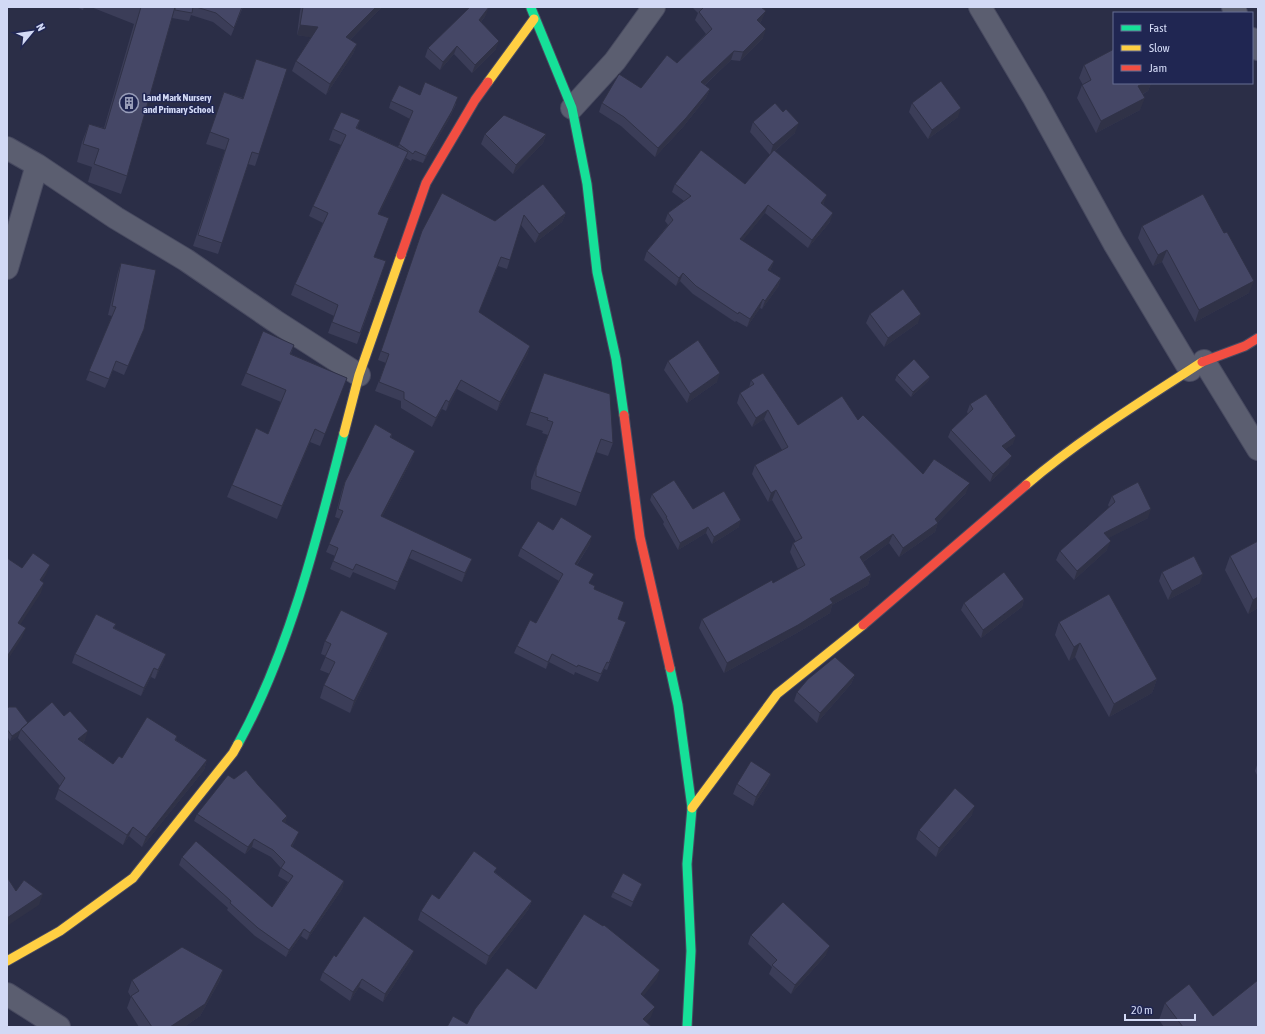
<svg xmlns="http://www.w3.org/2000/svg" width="1265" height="1034" font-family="'Asap Condensed',sans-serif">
  <rect width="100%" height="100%" fill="#2b2e47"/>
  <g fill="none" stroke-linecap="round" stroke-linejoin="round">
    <defs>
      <path id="street" d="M980 7 1034 98 1114 243 1190 370
        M1233 7 1236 13
        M1252 39 1258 49
        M572 108 615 61 654 7
        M7 148 37 165 116 218 186 260 275 321 359 375
        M7 268 37 165
        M1204 361 1258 449
        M7 994 59 1027"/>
      <path id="fast" d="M531 8 572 108 587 184 597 272 616 359 624 415
        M670 668 678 705 692 808 687 864 691 951 687 1027
        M238 744C289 652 318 535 344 433"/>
      <path id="slow" d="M488 82 534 19
        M344 433 359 375 401 255
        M1026 485C1080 439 1142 401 1202 362
        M692 808 777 694 863 625
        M7 961 60 931 133 878 233 753 238 744"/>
      <path id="jam" d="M401 255 426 183 475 100 488 82
        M1202 362 1245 346 1258 338
        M624 415 640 537 670 668
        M863 625 1026 485"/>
    </defs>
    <use href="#street" stroke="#484a60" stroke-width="24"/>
    <use href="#fast" stroke="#484a60" stroke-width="11"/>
    <use href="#slow" stroke="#484a60" stroke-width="11"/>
    <use href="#jam" stroke="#484a60" stroke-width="11"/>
    <use href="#street" stroke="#5b5e70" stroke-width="22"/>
    <use href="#fast" stroke="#16e098" stroke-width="9"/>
    <use href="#slow" stroke="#ffcf43" stroke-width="9"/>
    <use href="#jam" stroke="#f24e42" stroke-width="9"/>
  </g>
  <path fill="#3b3d58" d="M76 7H84L83 10Z
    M91 7H243L231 36 213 22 191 15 189 21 172 18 127 176 121 194 88 182 92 167 77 162 82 142 89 124 104 128 134 24Z
    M301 7H382L350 40 357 44 353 54 326 95 292 71 296 61 311 37 297 35 300 11Z
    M693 7H761L762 20 760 23 763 38 740 61 731 60 705 85 710 89 706 98 683 127 655 157 621 126 599 112 602 103 641 88 677 63 706 34 695 20 698 13 693 8Z
    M486 15 481 22 496 49 472 73 454 54 440 70 425 57 428 48Z
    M256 59 259 154 255 166 248 164 218 254 193 246 225 150 206 144 224 92 243 98Z
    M1084 65 1114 83H1151L1148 91 1143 94 1140 110 1096 133 1077 98 1082 85H1083L1079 78Z
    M420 95 456 104 449 119 423 163 412 159 411 161 406 158 379 214 374 257 386 261 357 344 328 333 334 316 291 295 295 284 323 223 309 216 313 206 341 145 329 140 333 129 360 120 357 128 398 147 410 119 389 108 391 101Z
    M912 103 958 117 928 139 909 112Z
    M753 122 795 133 775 151 824 203 823 205 830 222 808 248 765 213 742 241 774 261 770 271 781 278 778 287 762 309 760 308 747 327 736 321 735 322 693 294 680 281 676 286 644 260 647 251 668 225 665 221 668 213 684 201 672 192 675 184H745L772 153 770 155 750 132Z
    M485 134H546L543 143 513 174 481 144Z
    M543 184 566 213 562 222 535 243 521 225 507 269 498 266 479 312 530 346 527 355 497 411 457 389 446 411 442 409 432 427 401 408V401L375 391 386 363 378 360 422 231 495 221Z
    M1142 226 1249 293 1195 322 1162 262 1153 266 1138 238Z
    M121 263 144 329 124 375 113 370 105 388 86 380 112 316 108 315 118 272Z
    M870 314 918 323 884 347 866 323Z
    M294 345 291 354 347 378 320 446 310 442 277 519 227 497 232 485 268 434 281 402 241 385 246 373Z
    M668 361 717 382 687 403 664 370Z
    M544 373 613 443 608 456 596 452 576 506 531 489V481L548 435 542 433 543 431 526 425Z
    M897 375 930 377 928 381 911 397 895 380Z
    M751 380 798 425 858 420 923 474 966 493 938 522 935 532 899 557 889 543 863 562 871 575 868 585 832 605 830 613 795 634 724 673 699 628 702 619 773 583 798 569 790 552 793 543 796 542 772 500 768 502 752 474 755 465 782 450 764 419 752 427 737 403 740 393 749 388Z
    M970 404 1013 444 1005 449 1009 464 990 482 948 437 951 430 968 414 967 412Z
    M392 434 391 438 412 459 382 517 472 559 462 582 409 558 395 590 353 572 350 578 330 569 335 556 326 552 340 519 335 517 342 490 345 482Z
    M652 494 693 509 739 527 712 544 706 533 678 550 663 524 664 522 650 500Z
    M1112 496 1148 518 1108 538 1107 550 1074 580 1056 560 1060 551 1109 507 1108 505Z
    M553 530 590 544 577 565 590 584 595 586 594 589 618 619 626 622 607 670 604 669 598 682 575 672 574 675 549 662 546 669 514 653 517 646 536 623 559 581 518 556 521 548Z
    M1258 541V608L1248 614 1225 570 1230 556Z
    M1162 572 1200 583 1168 600 1159 581Z
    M1024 599 1022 607 981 638 961 610 964 603Z
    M1059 622 1157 679 1152 693 1109 717 1075 657 1069 661 1055 635Z
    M116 624 114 628 166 654 163 662 155 679 151 677 141 696 72 663 75 654Z
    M325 641 383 646 350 713 320 698 324 685 330 674 320 670 326 656 321 654Z
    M855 675 851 684 817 723 794 701 797 692Z
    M7 708 28 723 85 740 83 742 113 764 122 758 177 736 176 740 207 760 204 770 142 847 129 836 123 845 55 799 60 786 18 738 19 735 10 741 7 736Z
    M1258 762V777L1255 771Z
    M771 774 768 783 753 806 733 794 737 784Z
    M234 779 258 785 287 816 285 823 296 839 292 847 344 881 342 889 307 940 301 936 286 957 255 936 227 910 228 908 179 865 182 857 272 907 288 882 278 876 281 868 271 857 252 847 245 854 194 821 197 814Z
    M972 815 936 857 916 839 919 830Z
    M495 872 532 901 528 910 486 965 418 920 421 911 439 899Z
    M640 888 631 907 611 897 613 892Z
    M751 935 826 955 791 994 769 974 772 967 748 944Z
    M336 957 411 959 383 1002 359 987 350 1001 320 980 323 972Z
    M223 970 219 982 200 1016 184 1027H139L127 1008 131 997 128 992 132 980Z
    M1165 1003 1213 1016 1258 1027H1164L1159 1020Z"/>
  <path fill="#303247" d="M376 7H382L342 48 346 37Z
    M489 7 486 15 476 28 479 20Z
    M766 11 762 20 754 29 757 20Z
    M300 25 318 27 314 38 297 35Z
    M766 29 763 38 740 61 743 52Z
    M499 41 496 49 472 73 475 65Z
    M357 44 353 54 326 95 330 84Z
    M457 46 454 54 440 70 443 62Z
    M734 51 731 60 698 91 701 82Z
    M1144 83H1151L1148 91 1134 98 1138 86Z
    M710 89 706 98 683 127 655 157 658 148Z
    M458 97 449 119 423 163 426 156Z
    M1145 98 1140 110 1096 133 1101 121Z
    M961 108 958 117 928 139 932 130Z
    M799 123 795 133 770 155 773 145Z
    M546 134 543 143 513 174 516 165Z
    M408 152 404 162 374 225 378 214Z
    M827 195 824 203 818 211 821 203Z
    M768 205 765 213 737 248 740 239Z
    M566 213 562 222 535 243 539 234Z
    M833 213 830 222 808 248 812 240Z
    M1167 250 1162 262 1153 266 1158 255Z
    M774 261 771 269 765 278 768 270Z
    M683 273 680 281 676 286 679 278Z
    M781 278 778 287 762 309 765 301Z
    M1254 281 1249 293 1195 322 1199 310Z
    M763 299 760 308 747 327 750 319Z
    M921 314 918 323 884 347 888 338Z
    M530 346 527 355 497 411 500 402Z
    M720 373 717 382 687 403 690 394Z
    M930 377 928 381 911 397 913 392Z
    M461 380 457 389 446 411 449 402Z
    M446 400 442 409 432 427 436 418Z
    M768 410 764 419 752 427 756 418Z
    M315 429 310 442 277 519 282 506Z
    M1016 436 1013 444 999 454 1002 446Z
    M415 451 412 459 378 525 381 516Z
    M1012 456 1009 464 990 482 993 474Z
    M970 483 966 493 935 525 938 523 935 532 899 557 903 548 935 519Z
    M776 490 772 500 768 502 771 493Z
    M1151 509 1148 518 1101 542 1104 533Z
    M741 520 739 527 712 544 714 537Z
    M708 527 706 533 678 550 680 543Z
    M893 534 889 543 857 566 860 557Z
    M592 536 590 544 572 572 575 564Z
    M1111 541 1107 550 1074 580 1077 571Z
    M412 550 409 558 395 590 398 582Z
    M472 559 469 567 462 582 465 573Z
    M50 565 46 575 36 590 40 580Z
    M1203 574 1200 583 1168 600 1172 591Z
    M871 575 868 585 832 605 830 613 795 634 724 673 727 663 830 599Z
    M44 583 41 593 15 633 18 623Z
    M1258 597V608L1248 614 1253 600Z
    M1024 599 1022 607 981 638 983 630Z
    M26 628 22 638 7 661V658L8 655Z
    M388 633 383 646 350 713 354 701Z
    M1080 643 1075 657 1069 661 1074 647Z
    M166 654 163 662 155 679 158 670Z
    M552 654 549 662 546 669 548 662Z
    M154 668 151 677 141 696 144 688Z
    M855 675 851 684 817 723 820 713Z
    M1157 679 1152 693 1109 717 1114 704Z
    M21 730 19 735 10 741 12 736Z
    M88 731 85 740 75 749 78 739Z
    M207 760 204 770 142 847 146 837Z
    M771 774 768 783 753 806 756 797Z
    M975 806 972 815 936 857 939 848Z
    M287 816 285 824 282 821Z
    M133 827 129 836 123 845 127 835Z
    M299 832 296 839 288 854 291 846Z
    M254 839 252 847 245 854 248 847Z
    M344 881 342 889 307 940 310 933Z
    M43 894 39 905 7 926V918Z
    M532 901 528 910 486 965 489 956Z
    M304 929 301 936 286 957 289 950Z
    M830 946 826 955 791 994 795 985Z
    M414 951 411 959 383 1002 385 994Z
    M223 970 219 982 200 1016 184 1027H170Z
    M660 970 657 979 638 1003 641 994Z
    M362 979 359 987 350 1001 353 992Z
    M655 1007 651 1017 641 1027 643 1019Z"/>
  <path fill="#454766" stroke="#303247" d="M141 7H175L127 176 94 164 99 149 83 144 89 124 105 129Z
    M175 7H193L192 13 175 10Z
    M196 7H242L234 28 216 13Z
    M303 7H376L346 37 357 44 330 84 296 61 318 27 300 25Z
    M470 7H489L479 20 499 41 475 65 457 46 443 62 428 48Z
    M704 7H761L766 11 757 20 766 29 743 52 734 51 701 82 710 89 686 118 658 148 624 117 602 103 619 74 641 88 667 55 677 63 712 29 699 12Z
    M1114 49V83H1144L1138 86 1145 98 1101 121 1082 85 1091 80 1084 65Z
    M256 59 287 69 259 154 252 152 222 243 198 235 229 139 210 132 224 92 243 99Z
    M941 81 961 108 932 130 912 103Z
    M425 82 458 97 452 111 426 156 415 151 413 154 399 144 413 111 391 101 399 85 420 95Z
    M775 103 783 112 786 109 799 123 773 145 753 122Z
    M341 112 360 120 356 128 408 152 378 214 389 218 374 257 386 261 360 333 332 322 338 305 295 284 328 213 313 206 346 135 333 129Z
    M504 115 546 134 516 165 485 134Z
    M701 150 745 184 774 150 827 195 821 203 833 213 812 240 768 205 740 239 774 261 768 270 781 278 765 301 763 299 750 319 739 312 738 314 696 286 683 273 679 278 647 251 673 220 668 213 691 196 675 184Z
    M543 184 566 213 539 234 524 215 510 260 501 257 479 312 530 346 500 402 461 380 449 402 446 400 436 418 404 399V392L379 382 389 354 381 351 422 231 442 193 495 221Z
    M1203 194 1224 233 1227 232 1254 281 1199 310 1167 250 1158 255 1142 226Z
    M121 263 156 270 144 329 128 366 116 361 109 379 89 371 116 307 112 306Z
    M903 289 921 314 888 338 870 314Z
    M263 331 294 345 290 354 347 378 325 434 315 429 282 506 232 485 256 428 268 434 286 390 246 373Z
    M698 340 720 373 690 394 668 361Z
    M914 359 930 377 913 392 897 375Z
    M544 373 610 394 613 443 601 439 581 493 536 476V468L553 422 547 420 548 418 530 412Z
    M763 373 798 425 842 396 858 420 863 415 923 474 934 459 970 483 935 519 938 523 903 548 893 534 860 557 871 575 830 599 833 603 798 625 727 663 702 619 772 580 773 583 805 565 793 543 802 538 776 490 771 493 755 465 788 447 768 410 756 418 740 393 754 384 751 380Z
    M986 394 1016 436 1002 446 1012 456 993 474 951 430 973 409 970 404Z
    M375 424 392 434 390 437 415 451 381 516 472 559 465 573 412 550 398 582 356 564 353 570 333 561 338 548 329 544 343 511 338 509 345 482Z
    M674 480 693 509 724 491 741 520 714 537 708 527 680 543 666 517H667L652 494Z
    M1138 482 1151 509 1104 533 1111 541 1077 571 1060 551 1115 502 1112 496Z
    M561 517 592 536 575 564 594 574 589 583 595 586 594 589 624 602 618 619 626 622 609 663 607 662 601 674 578 665 577 667 552 654 548 662 517 646 530 620 536 623 563 574 521 548 538 521 553 530Z
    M1258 541V597L1253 600 1230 556Z
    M33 553 50 565 40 580 44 583 18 623 26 628 8 655 7 654V558L22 568Z
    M1194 556 1203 574 1172 591 1162 572Z
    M1004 572 1024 599 983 630 964 603Z
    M1109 594 1157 679 1114 704 1080 643 1074 647 1059 622Z
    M341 610 388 633 354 701 324 685 335 662 325 657 331 644 325 641Z
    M96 614 116 624 113 628 166 654 158 670 154 668 144 688 75 654Z
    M835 657 855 675 820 713 797 692 808 679Z
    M52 702 64 716 70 711 88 731 78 739 113 764 119 756 122 758 147 717 177 736 175 740 207 760 146 837 133 827 127 835 58 789 65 778 21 729Z
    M9 707H16L28 723 21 729V730L12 736 7 729V708Z
    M751 761 771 774 756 797 737 784Z
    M246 770 258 785 287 816 282 821 299 832 291 846 344 881 310 933 304 929 289 950 258 928 230 903 231 901 182 857 196 841 272 907 293 876 281 868 285 862 273 850 254 839 248 847 197 814 228 775 234 779Z
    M955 788 975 806 939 848 919 830Z
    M474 851 497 868 494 872 532 901 489 956 421 911 432 894 439 899Z
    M623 873 642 884 633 902 613 892Z
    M7 877 16 891 24 880 43 894 7 918Z
    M783 902 830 946 795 985 772 965 777 960 751 935Z
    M584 914 603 926 604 925 660 970 641 994 655 1007 643 1019 652 1027H447L453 1016 467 1024 475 1009 507 968 536 989Z
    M364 916 414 951 385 994 362 979 353 992 323 972 334 955 336 957Z
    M182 947 223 970 205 1004 170 1027H152L131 996 139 991 132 980Z
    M1258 980V1027H1183L1165 1003 1189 984 1213 1016Z"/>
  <defs>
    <symbol id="building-ring" viewBox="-11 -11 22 22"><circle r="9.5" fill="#202652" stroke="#989db8" stroke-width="1.5"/><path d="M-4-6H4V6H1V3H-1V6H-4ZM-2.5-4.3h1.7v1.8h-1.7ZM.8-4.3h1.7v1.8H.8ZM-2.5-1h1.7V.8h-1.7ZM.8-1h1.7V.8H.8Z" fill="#989db8"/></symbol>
  </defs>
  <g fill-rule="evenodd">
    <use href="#building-ring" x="118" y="92" width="22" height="22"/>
  </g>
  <g text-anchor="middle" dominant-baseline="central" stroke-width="3" stroke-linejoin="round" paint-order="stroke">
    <g font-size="10" font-weight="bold" fill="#d2d9f5" stroke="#202652" text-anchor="start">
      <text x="143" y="97">Land Mark Nursery<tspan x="143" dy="12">and Primary School</tspan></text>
    </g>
  </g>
  <rect width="1265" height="1034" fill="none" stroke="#d2d9f5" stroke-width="16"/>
  <rect x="1113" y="12" width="140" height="72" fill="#202652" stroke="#676e93"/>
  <rect x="1121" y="25" width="20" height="6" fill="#16e098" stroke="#676e93"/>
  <text x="1149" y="32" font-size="12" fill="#d2d9f5">Fast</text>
  <rect x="1121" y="45" width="20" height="6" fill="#ffcf43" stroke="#676e93"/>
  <text x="1149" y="52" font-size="12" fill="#d2d9f5">Slow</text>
  <rect x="1121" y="65" width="20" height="6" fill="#f24e42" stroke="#676e93"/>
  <text x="1149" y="72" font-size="12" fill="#d2d9f5">Jam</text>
  <g transform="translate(32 32) rotate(61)" stroke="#202652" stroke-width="3" paint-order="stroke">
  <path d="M0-3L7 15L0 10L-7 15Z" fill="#d2d9f5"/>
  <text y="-6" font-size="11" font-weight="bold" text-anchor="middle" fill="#d2d9f5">N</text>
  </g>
  <path d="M1125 1014v6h70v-6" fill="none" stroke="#d2d9f5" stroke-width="2"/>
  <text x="1131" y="1014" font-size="12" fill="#d2d9f5" stroke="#202652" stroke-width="3" paint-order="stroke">20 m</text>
</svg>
